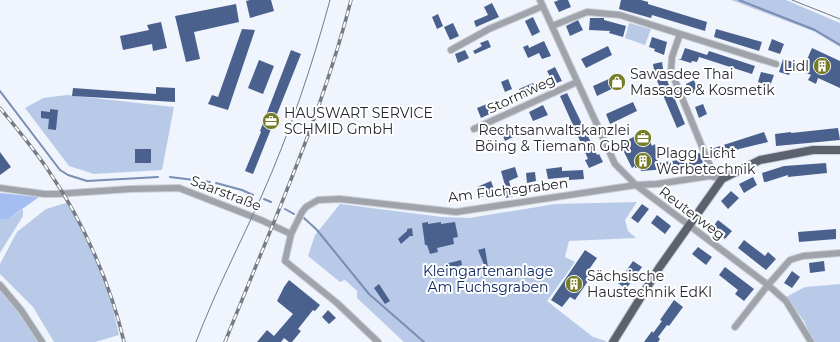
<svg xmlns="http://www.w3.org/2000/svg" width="840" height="342" font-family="Montserrat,sans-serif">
  <rect width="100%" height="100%" fill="#eff4fd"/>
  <path fill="#b9cae9" d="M731 0H786L840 23V47L813 31Z
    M629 23 651 29 645 45 625 38Z
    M67 95 174 107 162 170 94 174 69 166 25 108 43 98Z
    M69 202 93 252 109 292 119 335 95 342H54L33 307 0 274V264L17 232 46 209Z
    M637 202 625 220 628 231 636 238 569 241 565 257 575 262 547 301 593 337 606 341 605 342H404L357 298V291L345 280 340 282 308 256 315 235 340 204 442 217 469 218 555 204Z
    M23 209V216L0 253V220L8 219Z
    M840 284V342H813L804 321 786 297 805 287Z
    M0 290 19 309 40 342H0Z"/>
  <path fill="#a4bef1" d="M0 193 39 197 8 219 0 220Z"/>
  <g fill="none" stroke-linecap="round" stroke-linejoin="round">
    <path stroke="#7a8db2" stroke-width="2" d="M739 0 815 30 840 45
      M0 91 60 170 68 175 87 181 158 177
      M170 177 210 182
      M216 183 242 190 253 195
      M264 199 271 202
      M285 209 294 214
      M304 218 317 230 369 294 424 342"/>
  </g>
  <path fill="#4a618e" d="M250 0H271L274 11 250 18 246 1Z
    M559 0H568L571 7 559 12 554 2Z
    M621 0H641L648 2V4L707 22 705 31 652 15 651 18 619 9Z
    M492 3 499 17 476 27 474 21 488 15 484 7Z
    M236 4 239 22 194 32 200 59 186 62 175 16Z
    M438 14 443 26 437 29 432 17Z
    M533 17 540 32 532 36 525 21Z
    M590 18H604V20L626 26 623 37 609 33 610 31 589 30Z
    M578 20 583 30 570 36 566 26Z
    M161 22 167 48 153 51 152 44 123 50 120 36 149 30 147 25Z
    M453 23 459 36 450 40 444 27Z
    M242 29 255 30 228 110 208 104 212 95 218 97Z
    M716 29 762 42 759 51 714 37Z
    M652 37 667 42 664 55 654 51 655 49 649 47Z
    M772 39 784 44 780 54 768 50Z
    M488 40 491 47 475 54 473 51 482 46 480 43Z
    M544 41 551 56 542 59 539 53 528 58 523 47 528 45 529 48Z
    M608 46 612 55 586 68 581 59Z
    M685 48 707 55 709 51 755 66 752 74 699 57 697 62 692 61 691 63 678 59H681Z
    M812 48 840 61V88L818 78 816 84 808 80 811 75 802 71Z
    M291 50 301 54 253 174 245 171 261 132 260 131Z
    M465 50 469 58 458 63 455 54Z
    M783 59 793 62 789 75 779 72Z
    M259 60 274 66 263 94 248 88Z
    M662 62 665 81 667 80 685 124 677 128 655 76 653 64Z
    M555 67 562 81 554 84 547 71Z
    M761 72 774 75 770 86 758 82Z
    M620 74 624 83 597 96 593 86Z
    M508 79 512 89 505 92 501 82Z
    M694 80 698 91 690 94 686 84Z
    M533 83 537 91 523 98 519 89Z
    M156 87 175 88V102L72 96 73 88 156 94Z
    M567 93 597 155 599 154 603 162 589 168 585 160 588 159 560 96Z
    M492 102 496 111 481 118 477 108Z
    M633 102 637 111 610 124 606 114Z
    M703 104 707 114 699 118 695 107Z
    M543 105 548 115 533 121 529 112Z
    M50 109 58 110 56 130 48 129 49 119 41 118V111L50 112Z
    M508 125 513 137 505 141 503 136 501 137 498 129Z
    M838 128 840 140 776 146 775 134 791 132V133Z
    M646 131 652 146 655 144 658 163 686 159 685 157 700 153 703 163 682 169 668 171 667 169 641 171 640 167 635 168V166L632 168 624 152H623L619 144Z
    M764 132 768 142 739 149 714 159 711 149Z
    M135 149H151V163H135Z
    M0 152 11 167 0 175Z
    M826 163 827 173 788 177V175L766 182H764L762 173 784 166Z
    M515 167 518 177 509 181 513 196 506 198 503 189H506L501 171Z
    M562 167V171L583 170 584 179 569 180V177L548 179 546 169Z
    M535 172 536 181 527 183 526 173Z
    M753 177 757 185 744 193 739 184Z
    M491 181 495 192 481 197 477 187Z
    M731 191 739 198 728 209 721 201Z
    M642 204 649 209 638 223 631 218Z
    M657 215 671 226 665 234 651 223Z
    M718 220 732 231 725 239 712 228Z
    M428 222V224L441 222V224L455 222 458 237 453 238 454 244 437 248 438 252 430 254 427 245H425L422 223Z
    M412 228 413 236H410L401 244 398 239 407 231V229Z
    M836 229V239L799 242 798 232Z
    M744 240 765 256 768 252 776 259 766 270 738 248Z
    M698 247 712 257 706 265 692 254Z
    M485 248 488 267H485L478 250Z
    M585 250 597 258 590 268 595 271 575 300 570 297 562 307 551 300Z
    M461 260 462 265 447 269 445 264Z
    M633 261 642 267 626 289 618 283Z
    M824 261 825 271 810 273 809 263Z
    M725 267 754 289 744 301 735 294 738 290 719 275Z
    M792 271 800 277 792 288 784 283Z
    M289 280 320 305 315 311 313 310 298 329 301 331 292 342H289L284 338 281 342H257L267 330 274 336 293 314 277 301 284 287Z
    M379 284 390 301 385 304 374 288Z
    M674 300 683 307 669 326 667 325 658 337 660 339 658 342H644L652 331 653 333 662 321 660 320Z
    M328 310 336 318 329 324 322 317Z"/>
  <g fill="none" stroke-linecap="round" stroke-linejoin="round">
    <defs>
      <path id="minor" d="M540 0 615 164 636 185 768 285 786 301 811 342
        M552 26 587 12 620 15 776 64
        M680 34 672 57 671 71 712 171 720 177
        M451 50 489 29 543 6
        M474 129 577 82
        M0 188 44 194H56L130 189 179 188 261 220 291 234
        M0 285 21 310 42 342
        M735 327 768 285 790 260 803 256 840 253
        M378 342 337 303 285 261 291 234 302 212 306 207 318 200 340 199 456 212 636 185 657 184 710 176 722 179"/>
      <path id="major" d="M613 342 659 268 722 179 760 160 813 150H840"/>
    </defs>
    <use href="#minor" stroke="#cbcfd8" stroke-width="8"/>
    <use href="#major" stroke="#cbcfd8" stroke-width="10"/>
    <use href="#minor" stroke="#a0a4aa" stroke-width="6"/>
    <use href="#major" stroke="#5c626d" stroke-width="8"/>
    <path stroke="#777b82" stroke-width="1" d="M792 0 840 19
      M196 342C215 292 240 244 262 195 290 132 312 66 330 0"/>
    <defs>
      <path id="rail" d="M0 108C17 129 35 150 50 173 83 221 111 285 124 342
        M225 342C270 229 321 118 351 0"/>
    </defs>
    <use href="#rail" stroke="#777b82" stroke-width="3.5"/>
    <use href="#rail" stroke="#fff" stroke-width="2" stroke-dasharray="6" stroke-linecap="butt"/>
  </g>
  <defs>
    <symbol id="building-disc" viewBox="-11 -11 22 22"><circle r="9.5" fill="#767c26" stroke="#fff"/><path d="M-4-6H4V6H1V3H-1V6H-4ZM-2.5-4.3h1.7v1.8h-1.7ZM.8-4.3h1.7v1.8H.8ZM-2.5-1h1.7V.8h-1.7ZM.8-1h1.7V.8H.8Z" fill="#fff"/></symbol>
    <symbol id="shop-disc" viewBox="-11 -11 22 22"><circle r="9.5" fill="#767c26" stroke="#fff"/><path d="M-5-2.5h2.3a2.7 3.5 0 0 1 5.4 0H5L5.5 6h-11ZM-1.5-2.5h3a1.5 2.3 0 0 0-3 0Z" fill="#fff"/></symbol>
    <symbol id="office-disc" viewBox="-11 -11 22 22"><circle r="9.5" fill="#767c26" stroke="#fff"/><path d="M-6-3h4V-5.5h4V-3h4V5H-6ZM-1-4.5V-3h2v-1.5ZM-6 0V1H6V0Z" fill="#fff"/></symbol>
  </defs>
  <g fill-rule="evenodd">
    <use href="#building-disc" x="812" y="56" width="20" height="20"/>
    <use href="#shop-disc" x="607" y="72" width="20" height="20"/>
    <use href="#office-disc" x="261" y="111" width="20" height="20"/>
    <use href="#office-disc" x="633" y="128" width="20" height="20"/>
    <use href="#building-disc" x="633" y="151" width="20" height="20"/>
    <use href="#building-disc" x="564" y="274" width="20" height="20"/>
  </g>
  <g text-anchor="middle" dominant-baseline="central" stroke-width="4" stroke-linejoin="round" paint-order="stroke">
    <g font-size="14" fill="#26292f" stroke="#fff" text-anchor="start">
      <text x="809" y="66" text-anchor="end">Lidl</text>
      <text x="630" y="74">Sawasdee Thai<tspan x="630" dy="16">Massage &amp; Kosmetik</tspan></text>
      <text x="284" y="113">HAUSWART SERVICE<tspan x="284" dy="16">SCHMID GmbH</tspan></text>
      <text x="630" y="130" text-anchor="end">Rechtsanwaltskanzlei<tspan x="630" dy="16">Böing &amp; Tiemann GbR</tspan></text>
      <text x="656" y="153">Plagg Licht<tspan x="656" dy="16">Werbetechnik</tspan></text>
      <text x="587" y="276">Sächsische<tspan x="587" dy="16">Haustechnik EdKI</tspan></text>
    </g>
    <g font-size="14" fill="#26292f" stroke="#fff">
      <text transform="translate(521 94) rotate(-25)">Stormweg</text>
      <text transform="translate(508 190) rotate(-7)">Am Fuchsgraben</text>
      <text transform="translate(226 193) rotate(21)">Saarstraße</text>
      <text transform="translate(692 213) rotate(37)">Reuterweg</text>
    </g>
    <g font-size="14" fill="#0d2761" stroke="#fff">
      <text x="488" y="271">Kleingartenanlage<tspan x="488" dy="16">Am Fuchsgraben</tspan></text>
    </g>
  </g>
</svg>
